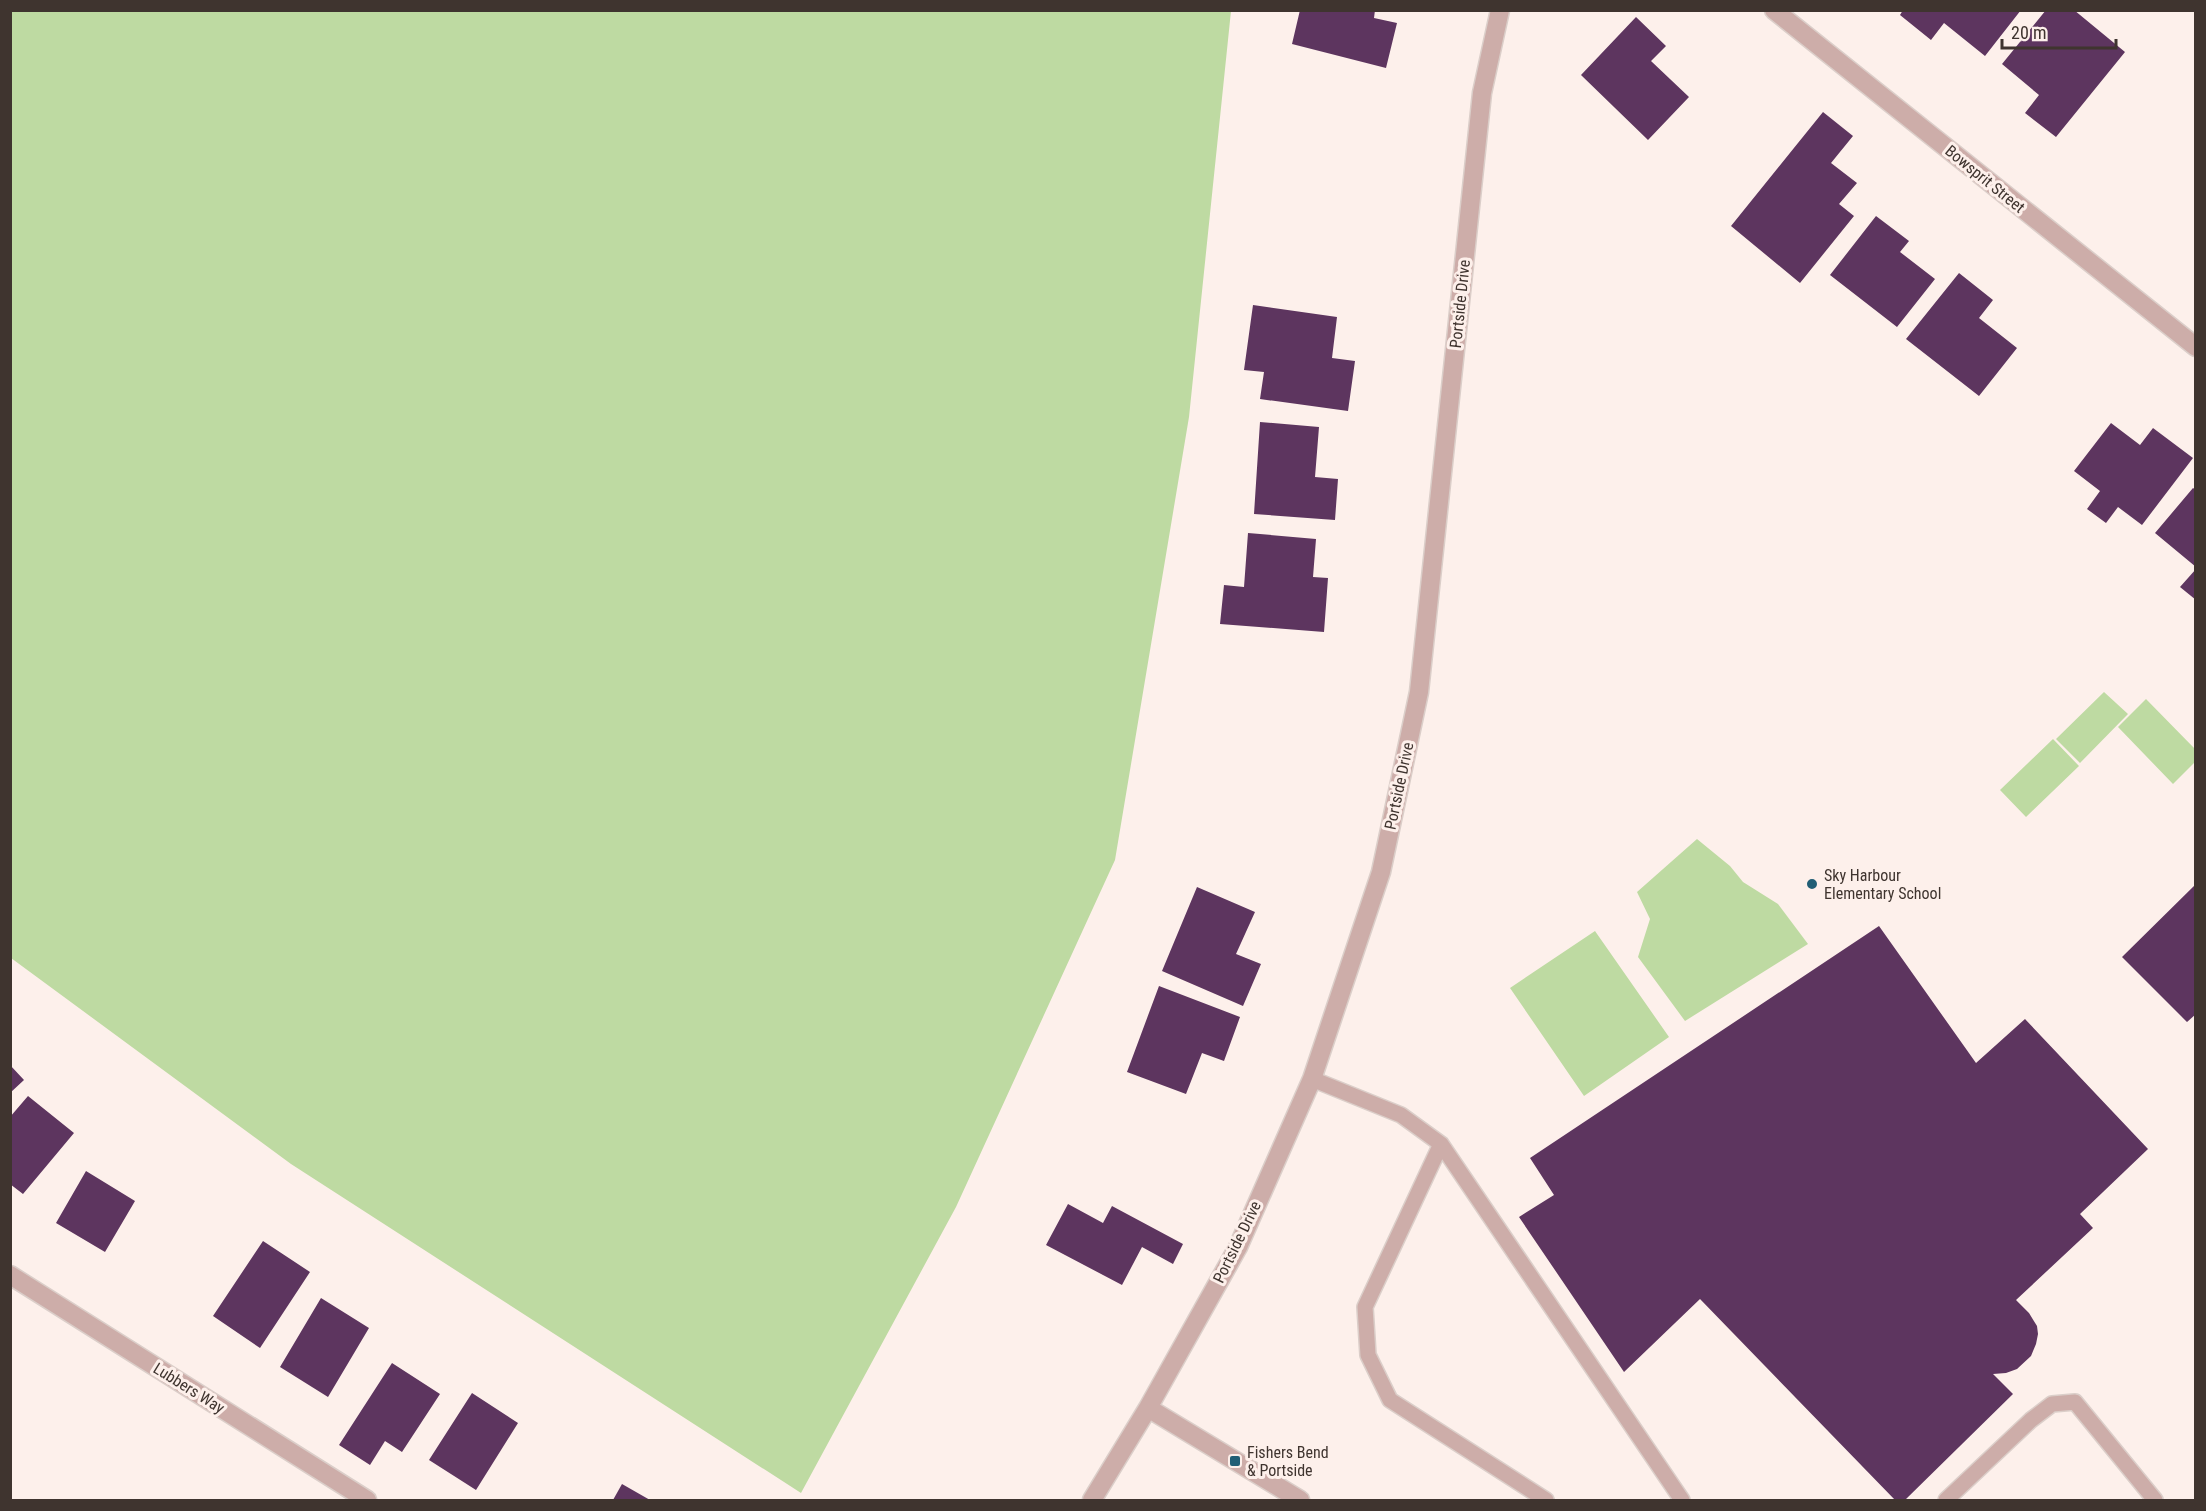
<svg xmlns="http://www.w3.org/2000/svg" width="2206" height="1511" font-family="'Roboto Condensed',sans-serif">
  <rect width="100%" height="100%" fill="#fdf0eb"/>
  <path fill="#bedaa2" d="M11 10 1231 11 1189 417 1115 860 956 1207 801 1493 291 1164 11 958Z
    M2104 692 2128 714 2080 763 2056 739Z
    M2146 699 2195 749V762L2173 784 2118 727Z
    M2053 739 2079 766 2026 817 2000 790Z
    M1697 839 1730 866 1743 882 1778 904 1808 944 1685 1021 1638 957 1650 919 1637 892Z
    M1595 931 1669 1037 1584 1096 1510 988Z"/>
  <path fill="#5d355f" d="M1300 10H1375L1374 18 1397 23 1386 68 1292 44Z
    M1903 10H2021L1985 56 1944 23 1931 40 1900 15Z
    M2046 10H2074L2125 52 2056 137 2025 113 2039 95 2002 64Z
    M1636 17 1666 46 1651 61 1689 97 1648 140 1581 75Z
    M1823 112 1853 136 1831 163 1857 183 1839 204 1854 216 1800 283 1731 226Z
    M1876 216 1909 241 1900 252 1935 279 1897 327 1830 275Z
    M1959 273 1993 300 1979 318 2017 348 1979 396 1906 339Z
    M1253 305 1337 317 1332 358 1355 361 1348 411 1260 399 1264 372 1244 370Z
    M1260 422 1319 427 1315 477 1338 479 1335 520 1254 514Z
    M2111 423 2140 445 2153 428 2193 458 2142 525 2118 507 2106 523 2087 509 2100 491 2074 471Z
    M2193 488 2196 490V567L2155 533Z
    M1248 533 1316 539 1313 577 1328 578 1324 632 1220 624 1224 585 1244 587Z
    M2196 569V600L2180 587Z
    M2196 884V1014L2187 1022 2122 957Z
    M1197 887 1255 912 1236 954 1261 964 1243 1006 1162 971Z
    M1879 926 1976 1063 2025 1019 2148 1149 2080 1214 2093 1228 2016 1300 2029 1313 2037 1326 2038 1334 2036 1344 2031 1356 2017 1369 2006 1373 1993 1374 2013 1394 1905 1500H1895L1700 1299 1624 1372 1519 1217 1554 1195 1530 1158Z
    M1159 986 1240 1017 1224 1061 1202 1053 1186 1094 1127 1072Z
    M10 1065 24 1080 10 1093Z
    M28 1096 74 1133 23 1194 10 1184V1117Z
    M86 1171 135 1201 105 1252 56 1223Z
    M1068 1204 1103 1223 1112 1206 1183 1244 1173 1264 1142 1247 1122 1285 1046 1245Z
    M263 1241 310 1272 260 1348 213 1316Z
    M321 1298 369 1328 328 1397 280 1367Z
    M392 1363 440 1394 402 1452 385 1441 370 1465 339 1445Z
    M472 1393 518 1423 476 1490 429 1460Z
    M622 1484 650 1500H613Z"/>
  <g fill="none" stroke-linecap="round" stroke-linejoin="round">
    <defs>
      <path id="lane" d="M1312 1079 1401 1115 1441 1144 1682 1500
        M1441 1144 1365 1307 1368 1355 1390 1400 1546 1500
        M1946 1500 2031 1420 2052 1404 2075 1402 2155 1500"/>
      <path id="street" d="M1774 10 2196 347
        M10 1275 367 1500
        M1148 1408 1300 1500
        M1092 1500 1148 1408 1238 1247 1312 1079 1381 872 1419 692 1482 93 1500 10"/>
    </defs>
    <use href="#lane" stroke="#dbcec9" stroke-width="18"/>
    <use href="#street" stroke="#dbcec9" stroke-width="21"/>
    <use href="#lane" stroke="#cdada9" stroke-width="15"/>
    <use href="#street" stroke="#cdada9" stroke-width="18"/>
  </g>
  <g fill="#215e75" stroke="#fdf0eb" stroke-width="2">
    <circle cx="1812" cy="884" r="6"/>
    <rect x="1229" y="1455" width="12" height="12" rx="3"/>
  </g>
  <g text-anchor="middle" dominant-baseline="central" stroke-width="6" stroke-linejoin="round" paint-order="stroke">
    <g font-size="16" fill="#3f342f" stroke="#fdf0eb">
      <text transform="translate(1985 179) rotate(39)">Bowsprit Street</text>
      <text transform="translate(1460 304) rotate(-84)">Portside Drive</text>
      <text transform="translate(1399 786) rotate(-78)">Portside Drive</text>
      <text transform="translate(1237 1242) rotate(-64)">Portside Drive</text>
      <text transform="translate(189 1388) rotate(32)">Lubbers Way</text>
    </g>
    <g font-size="16" fill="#3f342f" stroke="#fdf0eb" text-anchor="start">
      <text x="1824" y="875">Sky Harbour<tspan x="1824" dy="18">Elementary School</tspan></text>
      <text x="1247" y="1452">Fishers Bend<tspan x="1247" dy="18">&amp; Portside</tspan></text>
    </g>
  </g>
  <rect width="2206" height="1511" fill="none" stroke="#3f342f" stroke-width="24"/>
  <path d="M2002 39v9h114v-9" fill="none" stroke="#3f342f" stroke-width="3"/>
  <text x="2011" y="39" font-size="18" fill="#3f342f" stroke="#fdf0eb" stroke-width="4.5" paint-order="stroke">20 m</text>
</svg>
